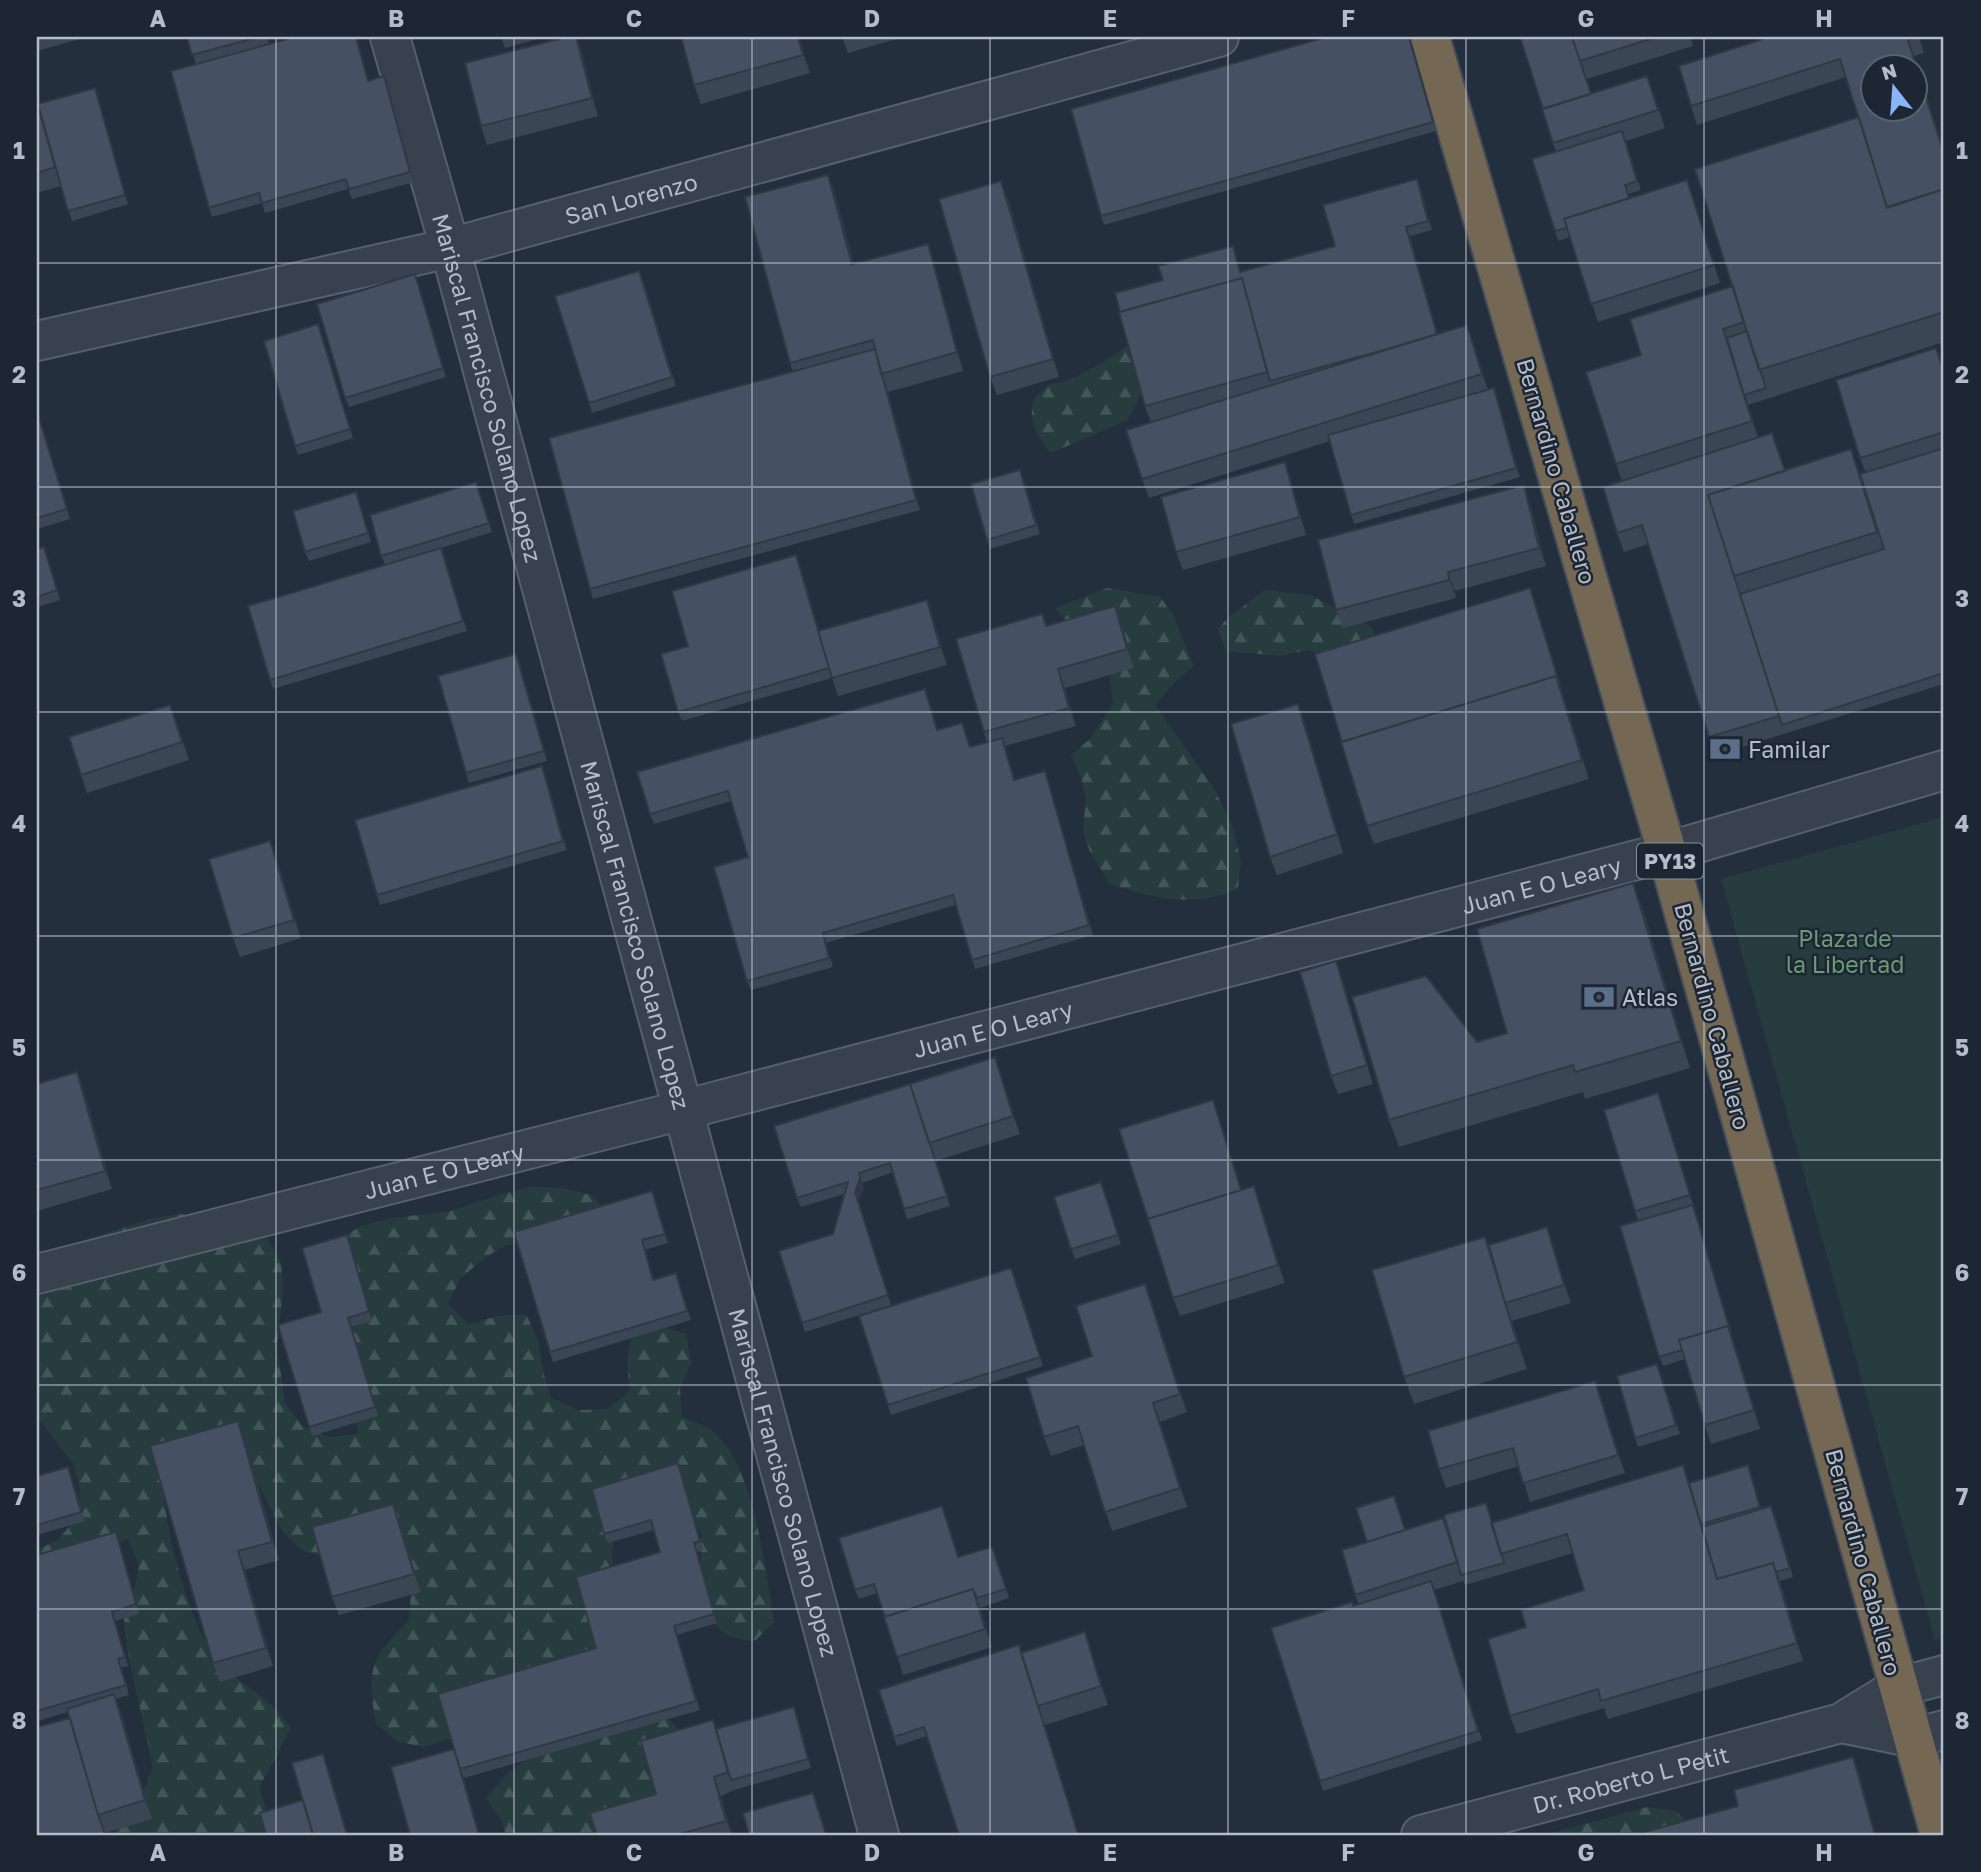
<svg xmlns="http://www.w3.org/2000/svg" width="1981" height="1872" font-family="'Golos Text',sans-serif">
  <defs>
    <pattern id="forest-firs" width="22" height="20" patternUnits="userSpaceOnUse" patternTransform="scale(1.75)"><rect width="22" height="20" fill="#263c3f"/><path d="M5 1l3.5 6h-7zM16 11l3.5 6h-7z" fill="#435659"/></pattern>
  </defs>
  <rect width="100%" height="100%" fill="#242f3e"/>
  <path fill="url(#forest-firs)" d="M1126 346H1135L1150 375 1128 420 1051 453C1033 434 1019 401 1050 385 1058 381 1068 382 1076 377 1092 368 1112 358 1126 346Z
    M1107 588 1160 597 1173 615 1194 666 1175 682 1155 705 1215 790 1232 825 1241 861 1238 889C1190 908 1158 899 1110 884L1090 852 1083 831 1086 797 1081 777 1071 755 1090 739 1113 703 1109 675 1055 608Z
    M1265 590 1310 595 1369 625 1384 648 1328 656 1308 650 1280 656 1226 651 1218 630 1226 619Z
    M531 1187 562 1188 592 1195 612 1219 562 1240 505 1245 482 1260 460 1279 448 1304 469 1324 498 1316 526 1314 538 1341 543 1370 551 1398 578 1410 607 1409 630 1391 627 1362 632 1332 659 1326 686 1334 691 1363 680 1388 682 1417C691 1421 703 1424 711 1430 754 1460 766 1573 774 1622L754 1642 728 1636 707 1618 701 1590V1533L687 1509 622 1497 612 1554 615 1583 643 1696 685 1735 649 1835H506L502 1822 486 1798 506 1775 529 1756 451 1738 425 1747 398 1742 376 1724C366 1671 370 1658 409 1621L411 1592 332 1556 305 1552 283 1533 258 1483 236 1463 162 1472C163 1521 186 1619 216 1658 233 1680 255 1689 273 1707 280 1714 285 1721 291 1728L259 1788 275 1835H113L122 1817 141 1796 153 1768 127 1649 124 1620 133 1594 139 1566 128 1539 102 1549 37 1584V1550L58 1540 76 1518 80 1490 73 1463 37 1417V1261L97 1236 153 1218 181 1214 239 1225 266 1236 281 1261 283 1289 277 1346 285 1403 302 1426 329 1437 358 1434 353 1405 336 1241 361 1226 390 1218 447 1212 502 1194Z
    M1647 1807 1676 1811 1696 1831 1697 1835H1544Z"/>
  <path fill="#263c3f" d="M1944 817V1637L1935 1640 1721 879Z"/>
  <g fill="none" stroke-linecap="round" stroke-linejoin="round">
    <defs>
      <g id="minor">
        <path id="s1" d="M390 37 450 248 879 1835"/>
        <path id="s2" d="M37 341 450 248 1219 37"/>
        <path id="s3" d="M37 1274 683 1110 1667 852 1944 770"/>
        <path d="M1841 1723 1914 1738 1944 1730"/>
        <path id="s4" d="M1421 1835 1841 1723 1899 1687 1944 1675"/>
      </g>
      <path id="highway" d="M1430 37 1667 852 1940 1835"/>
    </defs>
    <use href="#minor" stroke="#565f6c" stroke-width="42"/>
    <use href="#highway" stroke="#434c59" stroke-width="42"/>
    <use href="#minor" stroke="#38414e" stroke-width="38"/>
    <use href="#highway" stroke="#746855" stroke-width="38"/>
  </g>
  <path fill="#3b4654" d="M37 37H87L37 51Z
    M187 37H268L269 44 369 80 384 76 414 182 352 199 348 189 265 213 262 203 212 217 209 208 196 64Z
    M501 37H545L505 48Z
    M576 37 582 53 598 116 487 145 481 126Z
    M681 37H799L810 73 701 104 694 85Z
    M842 37H895L896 39 848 53Z
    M1410 37 1436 131 1104 225 1101 216Z
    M1520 37H1690L1693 46 1587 79 1591 94H1654L1665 128 1626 141 1641 190 1628 194 1629 198 1687 180 1720 283 1598 322 1570 237 1558 241 1555 231 1556 152Z
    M1763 37H1919L1924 53 1914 56 1944 151V342L1748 405 1758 437 1779 451 1785 470 1860 474 1866 473 1860 458 1936 348 1944 370V684L1716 755 1648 544 1624 552 1617 533 1622 481 1616 464 1641 355 1733 286 1859 117 1846 77 1697 125 1691 106 1763 39Z
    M37 96 39 103 98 97 128 204 72 221 61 186 37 193Z
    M1417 179 1432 230 1410 236 1437 334 1467 325 1488 390 1494 388 1497 398 1520 477 1354 524 1330 441 1149 498 1142 479 1151 423 1145 406 1163 280 1233 246 1241 272 1335 246Z
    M835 193 854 264 934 263 963 371 888 392 920 510 593 599 590 589 793 372 790 363Z
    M1008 199 1059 377 997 395 990 377Z
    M415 274 446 377 349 407 345 398Z
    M643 280 676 386 592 413 589 403Z
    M321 334 353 438 298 455 295 446Z
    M37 409 70 519 37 529Z
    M1285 462 1291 481 1306 535 1183 570 1176 552Z
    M1024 480 1040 534 990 549 987 540Z
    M476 482 492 532 441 548 467 631 273 689 270 680 385 564 381 556Z
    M356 492 371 542 309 561 305 552Z
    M1530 504 1546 566 1455 591 1456 598 1343 628 1336 610Z
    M44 547 60 600 37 607V549Z
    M800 565 819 631 927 600 933 618 947 665 838 696 832 678 682 721 678 712 688 646Z
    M1533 597 1589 779 1374 844 1367 826Z
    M1122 624 1134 668 1065 688 1076 726 1005 746 1015 780 1045 771 1093 935 975 969 956 905 826 943 833 967 751 990 747 981 748 857 731 801 654 824 650 814 938 730 970 747 987 742 984 732 1047 626Z
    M516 654 547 761 469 783 466 773Z
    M177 723 189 760 87 793 81 775Z
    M1305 723 1343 853 1277 875 1270 857Z
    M542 766 567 850 380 905 377 895Z
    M270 841 301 938 240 957 233 938Z
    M1643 909 1690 1068 1585 1099 1583 1092 1399 1147 1389 1120 1477 1042 1507 1033Z
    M1336 961 1342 979 1373 1084 1338 1094 1331 1076Z
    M1001 1076 1020 1134 936 1161 950 1206 907 1219 893 1172 862 1183 864 1188 858 1201 891 1305 805 1332 802 1323 833 1234 844 1194 801 1207 797 1198Z
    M37 1084 84 1091 112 1189 37 1211Z
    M1658 1093 1696 1214 1760 1429 1711 1444 1705 1425 1685 1359 1663 1366 1659 1357 1638 1221 1635 1211Z
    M1101 1182 1121 1244 1075 1259 1054 1197Z
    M1254 1186 1285 1283 1180 1316 1173 1298 1242 1190Z
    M652 1191 668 1243 645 1250 654 1280 676 1273 691 1320 553 1362 550 1352Z
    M350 1245 372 1321 351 1327 378 1416 312 1436 309 1427 321 1312Z
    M1489 1245 1553 1246 1571 1303 1512 1321 1527 1369 1414 1404 1404 1377Z
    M1011 1268 1043 1366 891 1415 859 1316Z
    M1145 1284 1187 1412 1160 1422 1187 1507 1112 1531 1084 1445 1051 1456 1044 1437 1092 1356Z
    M1657 1364 1680 1434 1638 1447 1635 1438Z
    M1595 1381 1625 1473 1530 1502 1519 1466 1446 1488 1439 1469Z
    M245 1440 279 1560 245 1570 273 1666 220 1682 213 1663Z
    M678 1463 703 1550 697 1552 717 1623 677 1635 700 1710 464 1778 463 1776 480 1835H410L454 1749 596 1648 660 1552 654 1530 608 1543 604 1534Z
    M1683 1465 1689 1483 1751 1474 1761 1509 1774 1515 1793 1577 1780 1581 1803 1661 1608 1719 1604 1708 1517 1734 1510 1716 1526 1627 1584 1590 1573 1553 1465 1585 1463 1581 1434 1590 1482 1740 1323 1791 1320 1781 1353 1606 1359 1604 1355 1595 1406 1530 1449 1537 1457 1561 1492 1522Z
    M68 1467 85 1521 37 1535V1476Z
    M393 1504 400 1522 421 1592 339 1615 332 1597Z
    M116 1532 139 1614 115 1621 128 1666 121 1668 129 1695 116 1699 121 1713 152 1819 105 1833 106 1835H37L70 1718 68 1712 38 1721 37 1719V1555Z
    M992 1547 1009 1598 980 1608 992 1647 903 1675 877 1593 859 1599 855 1590Z
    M1085 1632 1108 1705 1045 1725 1043 1721 1079 1835H959L927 1736 897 1746 894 1737 1022 1652Z
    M797 1716 811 1768 734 1790 721 1796 732 1835H597L656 1794 713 1720 716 1729Z"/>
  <path fill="#303945" d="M576 37 582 53 598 116 592 98Z
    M798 37H799L810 73 803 55Z
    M1409 37H1410L1436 131 1433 122Z
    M1907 37 1944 151V154Z
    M384 76 387 85 414 182 410 172Z
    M95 88 98 97 128 204 125 195Z
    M828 175 835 193 859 283 852 264Z
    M1417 179 1421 188 1432 230 1428 221Z
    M1687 180 1694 199 1720 283 1714 265Z
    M1001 181 1008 199 1059 377 1053 359Z
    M1406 227 1410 236 1441 345 1437 336Z
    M928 244 934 263 963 371 957 352Z
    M1467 325 1474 343 1489 392 1482 374Z
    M1730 347 1759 439 1752 421Z
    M886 386 888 392 920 510 916 500Z
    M1494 388 1497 398 1520 477 1516 468Z
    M1285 462 1291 481 1306 535 1300 517Z
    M1524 485 1530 504 1546 566 1539 548Z
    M1448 572 1455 591 1456 598 1449 580Z
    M1533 597 1589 779 1582 760Z
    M927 600 933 618 947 665 940 647Z
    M1115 606 1122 624 1134 668 1127 649Z
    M516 654 520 663 547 761 544 751Z
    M1058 669 1065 688 1076 726 1069 708Z
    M1298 704 1305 723 1343 853 1337 834Z
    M542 766 546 776 567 850 563 841Z
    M1045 771 1048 780 1093 935 1089 925Z
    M270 841 277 859 301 938 294 920Z
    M1633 883 1643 909 1690 1068 1681 1041Z
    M1336 961 1342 979 1373 1084 1367 1065Z
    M995 1057 1001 1076 1020 1134 1013 1116Z
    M77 1072 84 1091 112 1189 105 1171Z
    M1658 1093 1696 1214 1760 1429 1728 1326 1693 1205Z
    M860 1178 864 1188 858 1201 891 1305 855 1192Z
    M1254 1186 1260 1205 1285 1283 1278 1265Z
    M1547 1227 1571 1303 1564 1285Z
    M1485 1237 1505 1303 1512 1321 1527 1369 1517 1342Z
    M1145 1284 1152 1302 1187 1412 1180 1394Z
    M1595 1381 1602 1399 1625 1473 1618 1455Z
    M1153 1403 1160 1422 1187 1507 1180 1488Z
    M238 1421 245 1440 279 1560 272 1542Z
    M678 1463 681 1472 703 1550 700 1541Z
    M393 1504 400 1522 421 1592 414 1574Z
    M694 1543 697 1552 717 1623 714 1614Z
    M238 1551 245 1570 273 1666 266 1648Z
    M1773 1563 1780 1581 1803 1661 1797 1643Z
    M973 1589 980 1607 992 1647 985 1629Z
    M1085 1632 1091 1651 1108 1705 1101 1686Z
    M114 1694 121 1713 152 1819 145 1800Z
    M794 1707 797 1716 811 1768 808 1759Z
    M454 1749 463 1776 480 1835H479Z
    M323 1754 330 1773 348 1835H347Z
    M1853 1757 1860 1776 1876 1835H1875Z
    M714 1777 721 1796 732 1835 726 1821Z"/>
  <path fill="#455162" stroke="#303945" stroke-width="2" fill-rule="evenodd" d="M187 37H258L192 55Z
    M295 37H356L368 81 384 76 410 172 349 189 346 179 262 203 259 193 209 208 171 71Z
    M567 37H576L592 98 481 126 465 63Z
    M681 37H798L803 55 694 85Z
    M1327 37H1409L1433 122 1101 216 1071 109Z
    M1520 37H1572L1591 94 1543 109Z
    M1572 37H1657L1580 61Z
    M1763 37H1909H1907L1944 154V189L1887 207 1840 59 1691 106 1679 66 1763 39ZM1872 66H1914V108H1872Z
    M1647 76 1658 110 1553 143 1542 109Z
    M95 88 125 195 68 211 38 104Z
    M37 102 55 167 37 173Z
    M1859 117 1887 208 1944 189V312L1759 370 1695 169Z
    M1622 131 1637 181 1625 185 1629 198 1564 219 1567 228 1555 231 1532 159Z
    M828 175 852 264 928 244 957 352 881 374 873 340 790 363 745 197Z
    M1417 179 1428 221 1406 227 1437 334 1391 348 1270 381 1242 278 1120 312 1115 293 1163 280 1158 266 1233 246 1240 272 1335 246 1323 205Z
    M1687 180 1714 265 1591 304 1564 219Z
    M1001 181 1053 359 990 377 939 199Z
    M639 271 672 377 589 403 555 296Z
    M415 274 443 368 345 398 317 304Z
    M1242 278 1267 372 1145 406 1119 312Z
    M1733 286 1744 322 1723 329 1752 421 1616 464 1586 372 1641 355 1630 319Z
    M318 324 350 429 295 446 264 341Z
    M1467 325 1482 374 1142 479 1126 430Z
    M1747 331 1766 388 1744 395 1727 338Z
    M1936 348 1944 373V432L1860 458 1836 380Z
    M875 349 916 500 590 589 549 438Z
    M1494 388 1516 468 1351 515 1328 435Z
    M37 411 67 509 37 518Z
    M1772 433 1785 471 1708 495 1779 716 1709 737 1642 525 1617 533 1603 487Z
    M1944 448V673L1782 725 1740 594 1884 549 1860 474Z
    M1851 449 1877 532 1734 576 1708 495Z
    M1285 462 1300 517 1176 552 1161 497Z
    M1020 470 1036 525 987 540 971 484Z
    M476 482 489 523 381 556 370 515Z
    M1524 485 1539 548 1448 572 1449 580 1336 610 1318 540Z
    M356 492 368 533 305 552 293 511Z
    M44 547 57 590 37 597V549Z
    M441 548 463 621 270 680 248 606Z
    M796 555 829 668 678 712 661 654 688 646 672 591Z
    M1530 588 1560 685 1556 676 1342 742 1315 654Z
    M927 600 940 647 832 678 818 631Z
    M1115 606 1127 649 1058 669 1069 708 984 732 956 639 1042 614 1046 626Z
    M516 654 544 751 466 773 438 676Z
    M1556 676 1582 760 1367 826 1341 742Z
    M925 689 937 730 962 723 970 747 1002 738 1014 780 1045 771 1089 925 972 960 953 895 823 933 829 958 747 981 714 867 748 857 728 791 650 814 637 772Z
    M1298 704 1337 834 1270 857 1231 724Z
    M170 705 182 742 81 775 69 737Z
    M542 766 563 841 377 895 355 820Z
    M270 841 294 920 233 938 209 859Z
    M1633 883 1681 1041 1575 1072 1573 1065 1389 1120 1352 997 1426 976 1477 1042 1507 1033 1477 929Z
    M1336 961 1367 1065 1331 1076 1300 972Z
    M995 1057 1013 1116 929 1143 910 1084Z
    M77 1072 105 1171 37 1190V1084Z
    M910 1084 947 1196 904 1209 890 1163 859 1173 860 1178 855 1192 888 1295 802 1323 779 1251 833 1234 848 1182 797 1198 774 1126Z
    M1658 1093 1690 1195 1635 1211 1604 1110Z
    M1213 1100 1241 1190 1148 1219 1119 1129Z
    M1101 1182 1118 1235 1071 1249 1054 1197Z
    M1254 1186 1278 1265 1173 1298 1148 1219Z
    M652 1191 665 1234 642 1240 653 1280 676 1273 687 1311 550 1352 514 1232Z
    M1693 1205 1731 1334 1728 1326 1679 1340 1682 1350 1659 1357 1620 1226Z
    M1547 1227 1564 1285 1505 1303 1489 1245Z
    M347 1235 369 1311 348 1318 375 1407 309 1427 278 1325 321 1312 302 1248Z
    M1485 1237 1517 1342 1404 1377 1372 1270Z
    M1011 1268 1040 1357 888 1405 859 1316Z
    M1145 1284 1180 1394 1153 1403 1180 1488 1105 1512 1078 1426 1044 1437 1026 1378 1092 1356 1076 1306Z
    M1728 1326 1754 1410 1705 1425 1679 1340Z
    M1657 1364 1676 1425 1635 1438 1617 1376Z
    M1595 1381 1618 1455 1523 1483 1513 1448 1439 1469 1428 1431Z
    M238 1421 272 1542 238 1551 266 1648 213 1663 150 1446Z
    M678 1463 700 1541 694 1543 714 1614 674 1626 696 1701 460 1769 438 1694 596 1648 576 1577 660 1552 651 1520 604 1534 592 1489Z
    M1683 1465 1717 1579 1773 1563 1797 1643 1601 1701 1598 1689 1510 1716 1488 1639 1526 1627 1521 1610 1584 1590 1567 1534 1501 1554 1491 1523Z
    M1748 1465 1760 1507 1701 1524 1689 1483Z
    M68 1467 81 1512 37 1525V1476Z
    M1394 1496 1405 1530 1367 1542 1356 1508Z
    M1486 1503 1504 1563 1461 1575 1444 1515Z
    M393 1504 414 1574 332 1597 312 1527Z
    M942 1506 958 1557 992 1547 1006 1589 977 1598 973 1589 885 1617 874 1584 855 1590 839 1538Z
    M1771 1506 1790 1568 1776 1572 1773 1563 1717 1579 1702 1527Z
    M1443 1518 1457 1562 1355 1595 1342 1550Z
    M116 1532 136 1604 112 1612 125 1657 118 1659 126 1685 37 1711V1555Z
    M1431 1581 1478 1731 1320 1781 1271 1628 1352 1602 1353 1606Z
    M973 1589 985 1629 897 1657 884 1617Z
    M1085 1632 1101 1686 1038 1706 1021 1653Z
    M1019 1645 1078 1834 1075 1835H959L924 1727 894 1737 879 1690Z
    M114 1694 145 1800 98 1815 67 1709Z
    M794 1707 808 1759 731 1780 716 1729Z
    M70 1718 98 1815 105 1835H37V1727Z
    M713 1720 728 1772 714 1777 726 1821 677 1835H597L590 1813 656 1794 641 1741Z
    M454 1749 479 1835H410L391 1767Z
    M323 1754 347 1835H313L292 1763Z
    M1853 1757 1875 1835H1634L1738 1806 1734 1790Z
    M813 1793 826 1835H749L743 1813Z
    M303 1800 313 1834 307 1835H266L260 1813Z"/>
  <path fill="none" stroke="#b4bcc9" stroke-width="2" stroke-opacity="0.55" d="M276 37V1835M514 37V1835M752 37V1835M990 37V1835M1228 37V1835M1466 37V1835M1704 37V1835M37 263H1944M37 487H1944M37 712H1944M37 936H1944M37 1160H1944M37 1385H1944M37 1609H1944"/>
  <defs>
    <symbol id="bank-bare" viewBox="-9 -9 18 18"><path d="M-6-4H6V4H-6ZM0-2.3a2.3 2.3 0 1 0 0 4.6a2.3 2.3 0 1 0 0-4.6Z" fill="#5c6f8a" stroke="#1d2633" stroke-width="2.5" paint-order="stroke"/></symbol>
  </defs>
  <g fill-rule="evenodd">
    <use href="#bank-bare" x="1703" y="727" width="44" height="44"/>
    <use href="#bank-bare" x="1577" y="975" width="44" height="44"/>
  </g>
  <g text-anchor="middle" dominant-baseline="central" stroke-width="5" stroke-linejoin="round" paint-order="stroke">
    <rect fill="#1d2633" stroke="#878f9c" stroke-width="2" x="1637" y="843.5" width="66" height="35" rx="5"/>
    <g font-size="21" font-weight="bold" fill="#b4bcc9">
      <text x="1670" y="861">PY13</text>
    </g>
    <g font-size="23" fill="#b4bcc9" stroke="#1d2633">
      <text stroke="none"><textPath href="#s2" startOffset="611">San Lorenzo</textPath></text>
      <text stroke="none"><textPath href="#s1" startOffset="364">Mariscal Francisco Solano Lopez</textPath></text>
      <text transform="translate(1557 471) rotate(74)">Bernardino Caballero</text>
      <text stroke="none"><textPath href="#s3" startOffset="1554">Juan E O Leary</textPath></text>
      <text stroke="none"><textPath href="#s1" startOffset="931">Mariscal Francisco Solano Lopez</textPath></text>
      <text transform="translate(1713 1016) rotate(75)">Bernardino Caballero</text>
      <text stroke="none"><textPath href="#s3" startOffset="987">Juan E O Leary</textPath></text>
      <text stroke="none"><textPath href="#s3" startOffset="420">Juan E O Leary</textPath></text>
      <text stroke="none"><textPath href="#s1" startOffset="1498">Mariscal Francisco Solano Lopez</textPath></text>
      <text transform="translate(1864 1562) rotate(75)">Bernardino Caballero</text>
      <text stroke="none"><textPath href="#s4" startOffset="217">Dr. Roberto L Petit</textPath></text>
    </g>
    <g font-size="23" fill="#b4bcc9" stroke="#1d2633" text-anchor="start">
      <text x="1748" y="749">Familar</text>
      <text x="1622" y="997">Atlas</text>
    </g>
    <g font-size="23" fill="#6b9a76" stroke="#1d2633">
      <text x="1845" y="938">Plaza de<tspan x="1845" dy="26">la Libertad</tspan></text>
    </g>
  </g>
  <rect width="1981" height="1872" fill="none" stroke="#1d2633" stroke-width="77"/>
  <g transform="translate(1894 88) rotate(343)"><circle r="33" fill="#1d2633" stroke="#59626f" stroke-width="2"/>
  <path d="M0-5L12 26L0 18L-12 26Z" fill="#8ab4f8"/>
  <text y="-10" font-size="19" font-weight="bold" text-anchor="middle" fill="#b4bcc9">N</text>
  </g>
  <rect x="38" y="38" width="1904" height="1796" fill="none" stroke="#b4bcc9" stroke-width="2.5"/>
  <g font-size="23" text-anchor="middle" font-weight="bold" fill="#b4bcc9">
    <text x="158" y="27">A</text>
    <text x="396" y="27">B</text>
    <text x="634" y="27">C</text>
    <text x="872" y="27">D</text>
    <text x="1110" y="27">E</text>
    <text x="1348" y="27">F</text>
    <text x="1586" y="27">G</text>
    <text x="1824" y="27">H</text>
    <text x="19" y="159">1</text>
    <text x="1962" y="159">1</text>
    <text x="19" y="383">2</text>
    <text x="1962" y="383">2</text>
    <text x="19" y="607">3</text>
    <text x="1962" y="607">3</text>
    <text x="19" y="832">4</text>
    <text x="1962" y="832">4</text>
    <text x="19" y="1056">5</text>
    <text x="1962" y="1056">5</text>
    <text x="19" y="1281">6</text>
    <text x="1962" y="1281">6</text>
    <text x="19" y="1505">7</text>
    <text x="1962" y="1505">7</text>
    <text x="19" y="1729">8</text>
    <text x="1962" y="1729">8</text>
    <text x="158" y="1861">A</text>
    <text x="396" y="1861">B</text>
    <text x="634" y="1861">C</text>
    <text x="872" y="1861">D</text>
    <text x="1110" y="1861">E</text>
    <text x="1348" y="1861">F</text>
    <text x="1586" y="1861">G</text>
    <text x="1824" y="1861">H</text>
  </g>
</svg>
